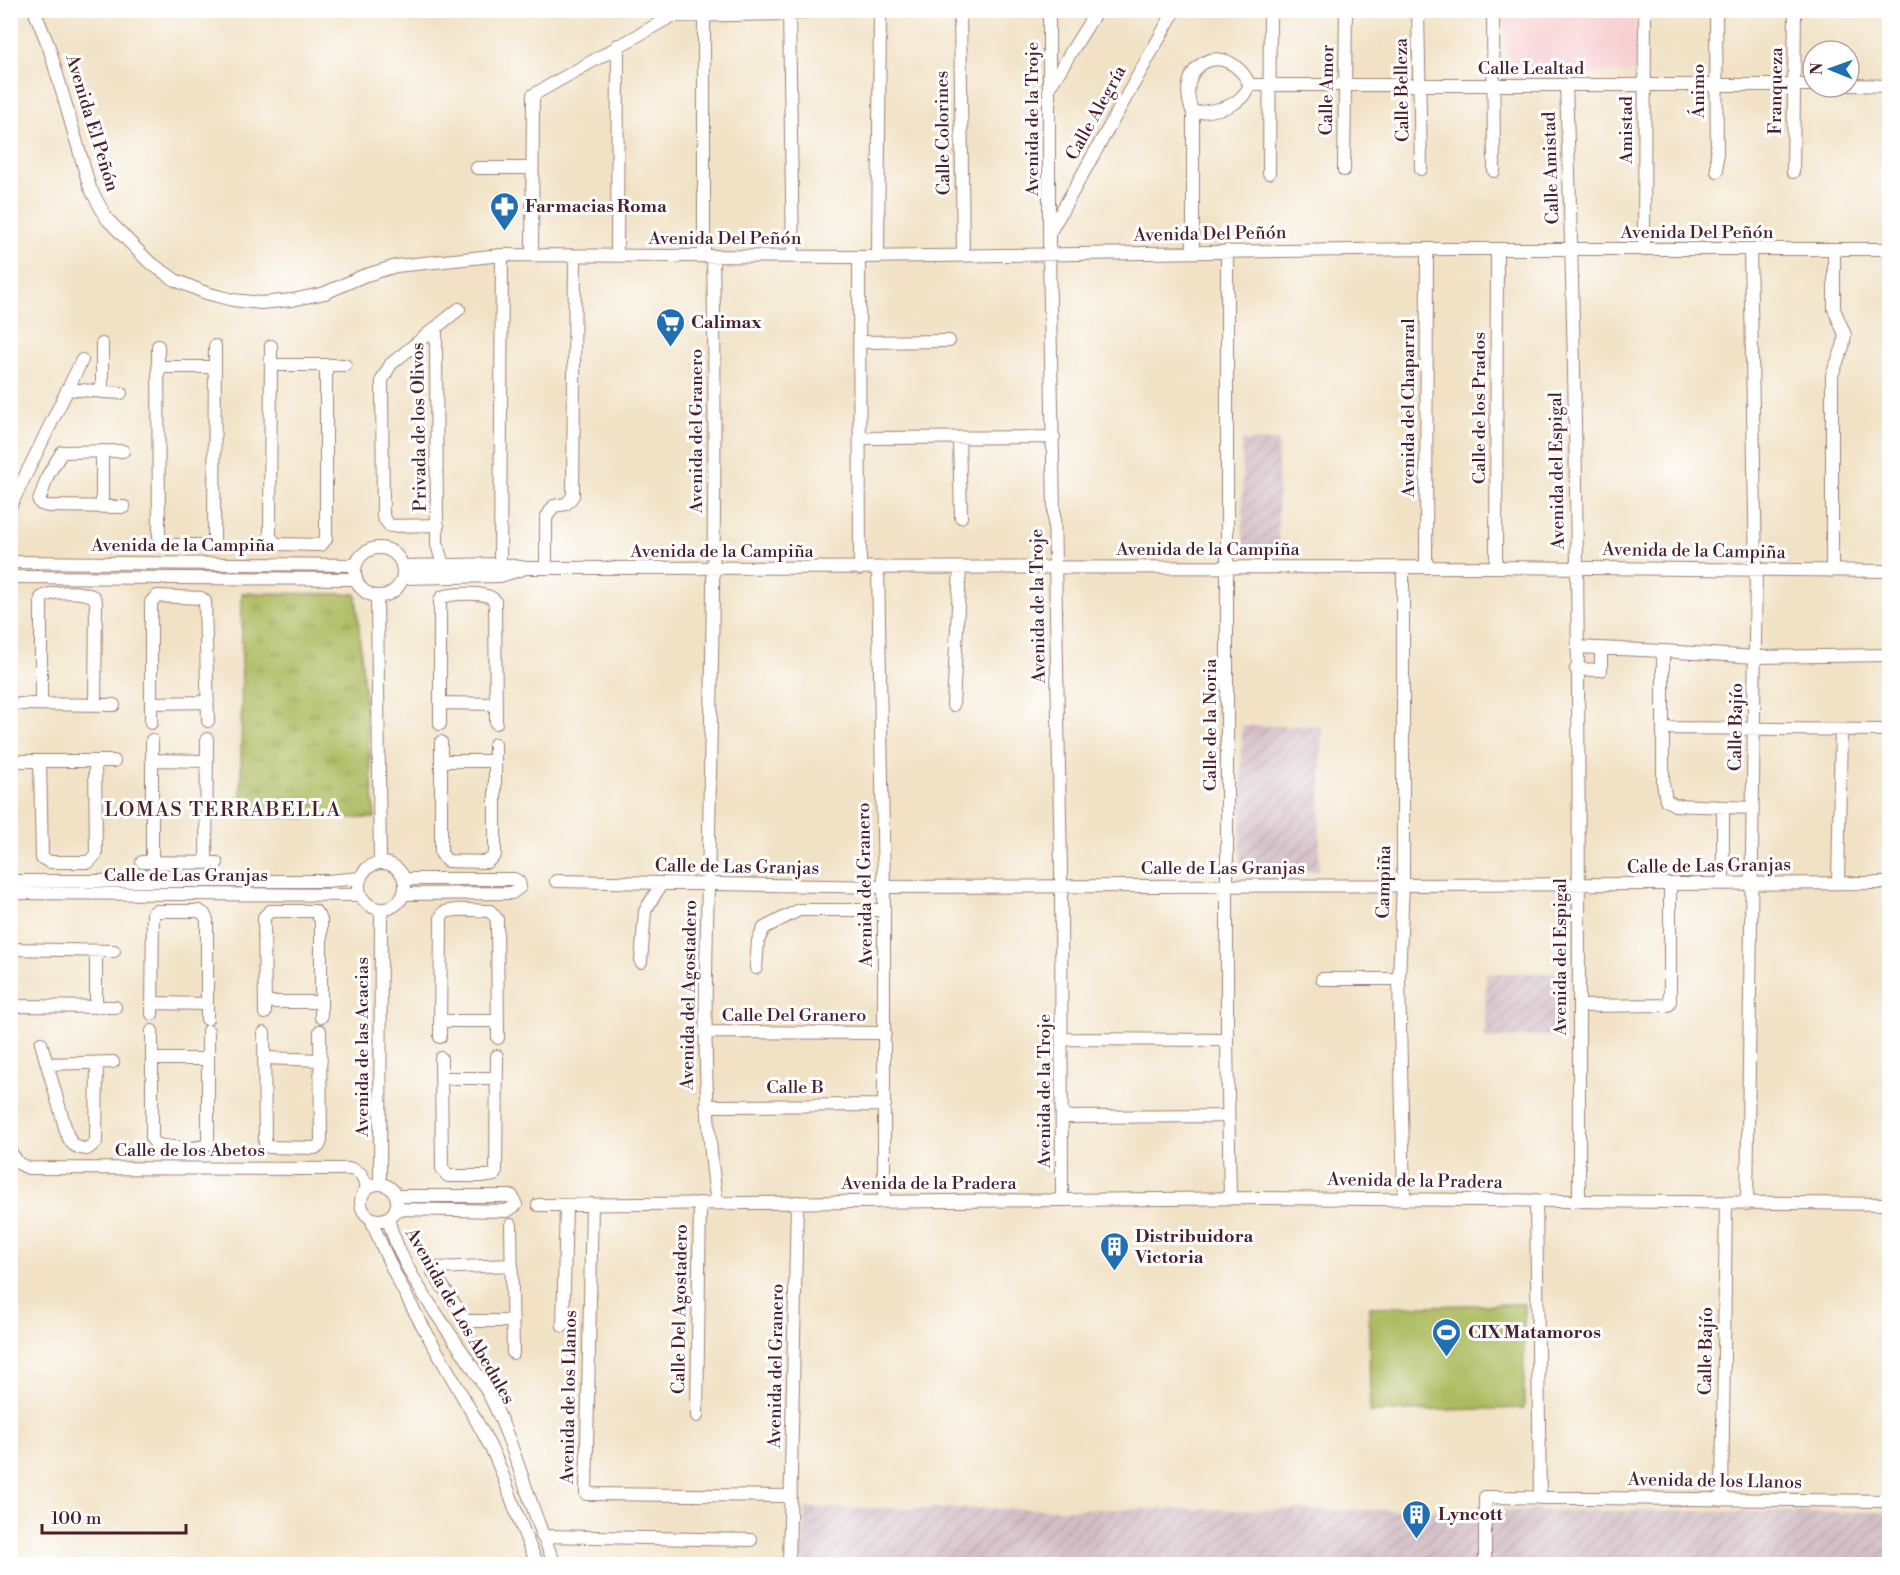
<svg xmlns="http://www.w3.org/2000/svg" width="1900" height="1575" font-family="'Libre Bodoni',serif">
  <defs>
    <pattern id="industrial-furrows" width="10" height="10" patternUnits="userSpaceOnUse" patternTransform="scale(1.5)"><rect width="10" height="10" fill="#d2bdc5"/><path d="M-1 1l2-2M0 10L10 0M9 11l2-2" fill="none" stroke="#b6a2a9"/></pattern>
    <pattern id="grass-tufts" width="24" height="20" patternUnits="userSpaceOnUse" patternTransform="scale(1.5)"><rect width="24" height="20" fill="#acbb5e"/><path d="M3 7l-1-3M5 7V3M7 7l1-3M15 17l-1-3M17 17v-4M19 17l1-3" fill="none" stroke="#8e974e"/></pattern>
  </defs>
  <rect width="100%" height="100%" fill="#fff"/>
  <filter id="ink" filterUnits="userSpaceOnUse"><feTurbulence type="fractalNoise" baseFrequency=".0167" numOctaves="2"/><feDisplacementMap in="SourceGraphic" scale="12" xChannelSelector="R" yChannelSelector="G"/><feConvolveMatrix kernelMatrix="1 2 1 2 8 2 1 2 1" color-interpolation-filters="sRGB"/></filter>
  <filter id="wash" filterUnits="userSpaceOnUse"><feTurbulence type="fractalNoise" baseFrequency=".008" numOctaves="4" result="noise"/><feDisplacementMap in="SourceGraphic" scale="24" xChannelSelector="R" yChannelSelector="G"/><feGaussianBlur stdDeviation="1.35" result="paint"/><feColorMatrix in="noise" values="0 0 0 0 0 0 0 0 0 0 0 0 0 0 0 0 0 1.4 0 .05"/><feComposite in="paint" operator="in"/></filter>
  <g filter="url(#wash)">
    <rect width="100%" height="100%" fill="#f1e2c5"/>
    <path fill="#f7cfd0" d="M1505 11H1635L1636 73H1506Z"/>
    <path fill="url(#industrial-furrows)" d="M1242 441H1278V554L1243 555Z
      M1242 726H1322L1319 871H1240Z
      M1486 973H1560L1558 1035 1485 1039Z
      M805 1508 1890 1512 1889 1564H803Z"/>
    <path fill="url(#grass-tufts)" stroke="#7b6d44" stroke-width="1.5" d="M242 593 356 594 375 818 241 817Z"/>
    <path fill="#acbb5e" stroke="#7b6d44" stroke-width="1.5" d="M1524 1304V1408L1370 1412 1369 1307Z"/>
  </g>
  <g filter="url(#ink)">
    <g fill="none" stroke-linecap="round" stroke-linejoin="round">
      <defs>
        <path id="minor" d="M34 10 49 47 90 188 107 219 148 261 175 280 206 293 233 300 261 303 292 300 325 293 363 276 396 266 502 255 859 257 1427 249H1890
          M960 10 963 256
          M1049 10V254L1061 870 1062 1200
          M1418 10 1421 169
          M1493 10 1494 171
          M1716 10 1717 171
          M789 14 793 256
          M1052 83 1097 10
          M1250 85H1813
          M1849 85 1890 86
          M1566 86C1580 457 1579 829 1579 1201
          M1193 113C1217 110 1239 109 1250 85
          M477 168H532
          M1344 170 1346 10
          M1793 172 1795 10
          M1269 173 1270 10
          M1050 232 1175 10
          M1644 250 1645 10
          M1193 251V113C1172 64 1226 36 1250 85
          M1227 251V1040L1230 1199
          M532 255 533 95 672 16 789 14 816 10
          M617 256 618 45
          M704 256V14
          M713 256C717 450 712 644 709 837 707 960 699 1081 717 1203
          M878 256 880 10
          M859 257 860 569
          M436 329 437 545 443 564
          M860 342 949 341
          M102 344V392
          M158 346 159 536 162 542 168 545H208L214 540 215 346
          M271 346 270 537 276 544 321 545 326 539V365
          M271 365H345
          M158 367H214
          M67 389 121 393
          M860 438 1054 437
          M959 438 961 517
          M123 451 62 452 48 475 39 501 41 504 48 506 124 507
          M102 506V451
          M10 507 82 360
          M438 525 390 526 383 517 382 380 391 364 459 309
          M355 572a24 24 0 1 1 48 0a24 24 0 1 1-48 0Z
          M10 562 356 565
          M500 564 502 255
          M402 566 500 564 526 568 1496 567 1890 571
          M1403 567V884L1399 979 1404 1198
          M1426 567 1427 249
          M1496 567 1497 249
          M546 568V518L554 506 566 504 573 496 575 256
          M878 569 884 887V1201
          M1832 571V375L1843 347 1845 335 1834 309V250
          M10 577 356 579
          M403 578 500 576 526 568
          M377 597 380 863
          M1577 647 1663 651
          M1576 669 1601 670V649
          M151 703 208 702
          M440 703 496 704
          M20 704 114 705
          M41 704V598C51 590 84 591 94 597L96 602 95 704
          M953 705 960 568
          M151 723V602L157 596 201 598 205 601 208 721
          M440 724V600L442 597C454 593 488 591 495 601L496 723
          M1663 728 1890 730
          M441 742V853L447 861 487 862 495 855V744
          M152 760 207 761
          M22 761H114
          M441 761H495
          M40 762 42 858 50 862H89L96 854 95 761
          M1753 808 1675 805 1666 800 1663 783V651L1756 657 1890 655
          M142 862 217 863
          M152 862V740
          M359 886a23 23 0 1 1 46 0a23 23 0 1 1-46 0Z
          M206 863 207 739
          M10 881H327L361 878
          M556 881 884 887 1890 883
          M1838 883 1841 730
          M1723 884V807
          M10 893 361 895
          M405 894 512 893 520 887 519 882 514 879H405
          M10 949 114 951
          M96 951V1007
          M641 962 645 911 662 883
          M756 968 758 941 764 928 799 910H884
          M1322 979H1399
          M265 1002H321
          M153 1003 207 1004
          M10 1006 115 1007
          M1579 1006 1668 1005 1670 1001V884
          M265 1013 264 917 270 911H315L321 920V1017
          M152 1014 153 913 156 911H199L204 914 207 920V1019
          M440 1021H497
          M152 1031V1139L157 1145C171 1147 197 1151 208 1144V1031
          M704 1032 885 1033
          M264 1033 265 1144 269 1147 315 1148 319 1146 321 1141 320 1031
          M440 1037 441 918 443 913C456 907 476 911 490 911L497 919 498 1038
          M1062 1039 1227 1040
          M41 1043 67 1134C71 1145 76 1148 87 1149L96 1142 97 1063
          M264 1058 321 1060
          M441 1058 442 1169 448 1176H488L494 1175 496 1171 497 1056
          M152 1059H208
          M47 1064 113 1062
          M441 1078H497
          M706 1106 885 1105
          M1062 1117 1227 1116
          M10 1151 18 1163 28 1168 352 1169 361 1174 368 1188
          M361 1202a18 18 0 1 1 36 0a18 18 0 1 1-36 0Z
          M380 1184 381 909
          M396 1196H512L516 1205 507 1211 397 1209
          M1536 1200 1540 1498
          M592 1204 586 1494 791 1496
          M1747 1204 1756 570 1750 250
          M538 1205 1261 1198 1890 1204
          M371 1219C402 1301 452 1372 492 1450 510 1487 519 1528 538 1564
          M388 1219C405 1282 454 1333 486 1389 516 1444 529 1508 555 1564
          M511 1225 513 1353
          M512 1265 435 1268 433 1272 466 1321H513
          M563 1326 566 1205
          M697 1416 700 1203
          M1722 1500 1726 1202
          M542 1536 751 1540
          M789 1564 797 1202
          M1485 1564V1497L1890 1501"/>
      </defs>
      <use href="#minor" stroke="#9e8078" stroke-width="14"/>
      <use href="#minor" stroke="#fff" stroke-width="12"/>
    </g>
  </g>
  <defs>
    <symbol id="pharmacy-pin" viewBox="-11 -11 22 30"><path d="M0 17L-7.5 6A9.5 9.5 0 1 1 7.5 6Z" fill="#1f6fb2" stroke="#fff"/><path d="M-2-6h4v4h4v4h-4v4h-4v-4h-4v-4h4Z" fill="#fff"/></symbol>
    <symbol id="supermarket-pin" viewBox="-11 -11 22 30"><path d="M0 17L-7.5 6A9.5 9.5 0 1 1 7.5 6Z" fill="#1f6fb2" stroke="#fff"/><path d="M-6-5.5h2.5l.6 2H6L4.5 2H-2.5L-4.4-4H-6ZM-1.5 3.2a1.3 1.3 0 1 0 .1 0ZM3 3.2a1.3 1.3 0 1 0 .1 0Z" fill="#fff"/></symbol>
    <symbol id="building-pin" viewBox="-11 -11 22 30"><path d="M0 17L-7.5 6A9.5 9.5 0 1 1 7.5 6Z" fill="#1f6fb2" stroke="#fff"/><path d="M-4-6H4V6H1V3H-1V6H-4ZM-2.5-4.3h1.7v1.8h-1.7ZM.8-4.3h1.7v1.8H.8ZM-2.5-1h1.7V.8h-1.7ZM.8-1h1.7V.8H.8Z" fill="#fff"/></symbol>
    <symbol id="stadium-pin" viewBox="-11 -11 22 30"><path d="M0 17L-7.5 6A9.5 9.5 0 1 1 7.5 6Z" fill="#1f6fb2" stroke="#fff"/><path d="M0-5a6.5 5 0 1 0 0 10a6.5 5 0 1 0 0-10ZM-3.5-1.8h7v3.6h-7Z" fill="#fff"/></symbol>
  </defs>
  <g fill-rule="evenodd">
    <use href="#pharmacy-pin" x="488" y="190" width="33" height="45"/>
    <use href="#supermarket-pin" x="654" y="306" width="33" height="45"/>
    <use href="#building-pin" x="1098" y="1230" width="33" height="45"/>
    <use href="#stadium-pin" x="1430" y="1316" width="33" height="45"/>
    <use href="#building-pin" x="1400" y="1498" width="33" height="45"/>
  </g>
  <g text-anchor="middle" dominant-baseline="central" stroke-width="6" stroke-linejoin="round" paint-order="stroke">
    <g font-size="18" fill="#4a1f2b" stroke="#fff">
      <text x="1531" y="68">Calle Lealtad</text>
      <text transform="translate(1327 90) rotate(-89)">Calle Amor</text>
      <text transform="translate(1402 90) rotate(-91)">Calle Belleza</text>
      <text transform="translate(1698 91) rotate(-90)">Ánimo</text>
      <text transform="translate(1776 91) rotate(-89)">Franqueza</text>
      <text transform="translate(1096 113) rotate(-61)">Calle Alegría</text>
      <text transform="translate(1032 119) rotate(-90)">Avenida de la Troje</text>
      <text transform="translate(92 123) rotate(73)">Avenida El Peñón</text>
      <text transform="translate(1626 130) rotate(-90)">Amistad</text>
      <text transform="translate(943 133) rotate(-91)">Calle Colorines</text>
      <text transform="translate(1551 168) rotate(-92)">Calle Amistad</text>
      <text x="1697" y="232">Avenida Del Peñón</text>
      <text transform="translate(1210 234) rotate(-1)">Avenida Del Peñón</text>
      <text x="725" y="238">Avenida Del Peñón</text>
      <text transform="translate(1408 408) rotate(-90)">Avenida del Chaparral</text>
      <text transform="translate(1479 408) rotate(-90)">Calle de los Prados</text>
      <text transform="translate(419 427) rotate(-91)">Privada de los Olivos</text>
      <text transform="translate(696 431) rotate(-90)">Avenida del Granero</text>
      <text transform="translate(1557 471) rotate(-91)">Avenida del Espigal</text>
      <text x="183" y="545">Avenida de la Campiña</text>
      <text x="1208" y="549">Avenida de la Campiña</text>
      <text x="722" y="551">Avenida de la Campiña</text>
      <text transform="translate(1694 551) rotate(1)">Avenida de la Campiña</text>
      <text transform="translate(1038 606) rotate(-91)">Avenida de la Troje</text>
      <text transform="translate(1210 725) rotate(-90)">Calle de la Noria</text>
      <text transform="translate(1736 727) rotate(-89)">Calle Bajío</text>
      <text transform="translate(1709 866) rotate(-1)">Calle de Las Granjas</text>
      <text transform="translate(737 867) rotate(1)">Calle de Las Granjas</text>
      <text x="1223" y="868">Calle de Las Granjas</text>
      <text x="186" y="875">Calle de Las Granjas</text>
      <text transform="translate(1384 882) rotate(-89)">Campiña</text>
      <text transform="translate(865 885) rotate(-91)">Avenida del Granero</text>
      <text transform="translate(1560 957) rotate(-90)">Avenida del Espigal</text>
      <text transform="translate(689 995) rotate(-89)">Avenida del Agostadero</text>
      <text x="794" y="1015">Calle Del Granero</text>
      <text transform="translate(362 1047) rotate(-90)">Avenida de las Acacias</text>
      <text x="795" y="1087">Calle B</text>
      <text transform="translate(1044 1091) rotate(-90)">Avenida de la Troje</text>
      <text x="190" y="1150">Calle de los Abetos</text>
      <text transform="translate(1415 1181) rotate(1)">Avenida de la Pradera</text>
      <text x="929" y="1183">Avenida de la Pradera</text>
      <text transform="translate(680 1309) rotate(-89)">Calle Del Agostadero</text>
      <text transform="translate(460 1316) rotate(60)">Avenida de Los Abedules</text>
      <text transform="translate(1706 1351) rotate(-89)">Calle Bajío</text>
      <text transform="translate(776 1366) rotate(-89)">Avenida del Granero</text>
      <text transform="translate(569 1397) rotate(-89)">Avenida de los Llanos</text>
      <text transform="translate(1715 1481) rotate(1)">Avenida de los Llanos</text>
    </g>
    <g font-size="18" font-weight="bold" fill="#4a1f2b" stroke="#fff" text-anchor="start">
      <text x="525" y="206">Farmacias Roma</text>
      <text x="691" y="322">Calimax</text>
      <text x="1135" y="1236">Distribuidora<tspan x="1135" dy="21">Victoria</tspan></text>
      <text x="1468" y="1332">CIX Matamoros</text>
      <text x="1438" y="1514">Lyncott</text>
    </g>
    <g font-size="20" letter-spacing="1.5" fill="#4a1f2b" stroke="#fff">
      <text x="223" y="810">LOMAS TERRABELLA</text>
    </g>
  </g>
  <rect width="1900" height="1575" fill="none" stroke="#fff" stroke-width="36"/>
  <g transform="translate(1831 69) rotate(271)"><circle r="28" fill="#ffffff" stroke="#b7a5aa" stroke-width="1.5"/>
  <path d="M0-4.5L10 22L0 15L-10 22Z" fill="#1f6fb2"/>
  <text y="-9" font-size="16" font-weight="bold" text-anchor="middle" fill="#4a1f2b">N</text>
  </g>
  <path d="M42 1524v9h144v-9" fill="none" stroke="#4a1f2b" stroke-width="3"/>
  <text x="51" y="1524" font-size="18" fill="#4a1f2b" stroke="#ffffff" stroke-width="4.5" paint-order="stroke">100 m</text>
</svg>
